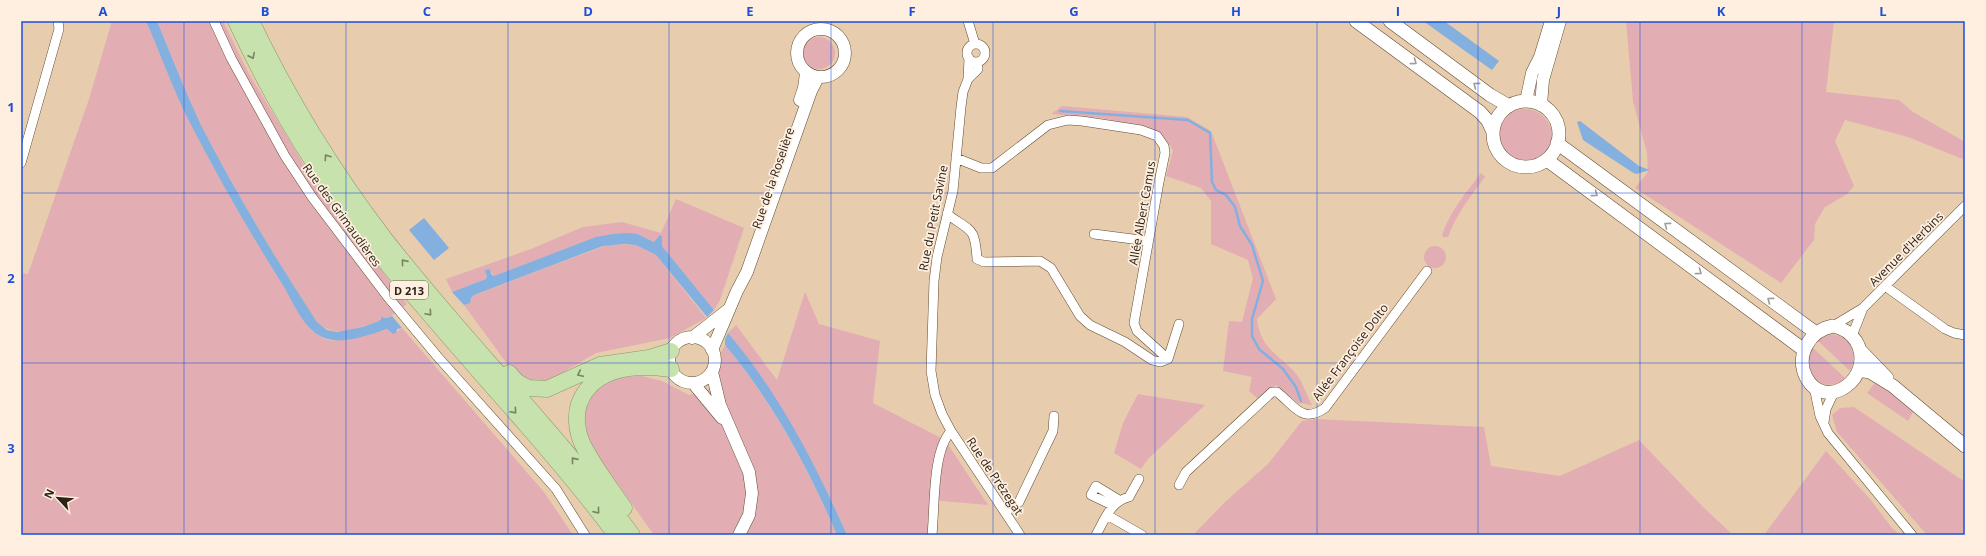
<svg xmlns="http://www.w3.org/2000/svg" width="1986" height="556" font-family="'Open Sans',sans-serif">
  <rect width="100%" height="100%" fill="#e7ccae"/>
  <path fill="#e2aeb4" d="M110 21H146C160 53 172 87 188 118 224 191 267 259 309 328 315 333 320 337 328 340 341 343 374 333 387 329L393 334 402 328 544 492 573 535H21V273L28 274 89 99 111 24Z
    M157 21H223L248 72 315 183 407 304C398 311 391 319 380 318L379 321C357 329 336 339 317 322 275 258 236 193 201 125 185 91 171 55 157 21Z
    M1626 21H1834L1826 92 1899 100 1913 112 1965 142V160L1908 137 1845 120 1835 141 1854 186 1847 194 1825 207 1815 224 1814 240 1781 283 1635 188 1648 172 1647 153 1633 101Z
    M803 53a16 16 0 1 1 32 0a16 16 0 1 1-32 0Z
    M1062 106 1187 117 1211 131 1276 299 1257 319C1261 351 1279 353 1297 375 1303 383 1307 396 1312 405L1298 403 1276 385 1258 399 1249 391 1252 377 1223 371 1229 321 1242 322 1253 278 1248 260 1211 244V201L1201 188 1166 176 1173 151 1170 145H1168L1161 134 1132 125 1102 118 1051 114Z
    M1498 136a27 27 0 1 1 54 0a27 27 0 1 1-54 0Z
    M1481 173 1485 177C1471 196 1456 214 1448 237H1443L1442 235C1450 211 1466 193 1481 173Z
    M676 199 744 228 720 300 714 310 662 246V237L654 242 637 235 613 234 589 240 494 276 489 269 486 270 487 278 486 279 452 292 446 279 531 249 583 227 622 222 661 233Z
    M610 244 636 245 656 255 706 318 670 338 596 353 545 383 526 382 511 369 464 305 470 303 471 298 474 295Z
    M1424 257a11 11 0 1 1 22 0a11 11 0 1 1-22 0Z
    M805 292 819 324 880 341 873 403 945 440 988 505 931 500 928 535H847C815 463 778 394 728 333L736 325 777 380Z
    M1829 334C1850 335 1859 353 1850 371L1817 340Z
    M725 345C772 402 808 467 837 535H654L588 442 581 421 592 389 617 377 642 376 662 381 689 395 707 391 717 379 721 352Z
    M1812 347 1846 379C1818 396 1803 373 1812 347Z
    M1876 381 1914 410 1908 421 1867 393Z
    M1138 394 1205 405 1148 459 1141 469 1114 453 1123 423Z
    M1854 407 1965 482V535H1927L1837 432 1832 415 1840 408Z
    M1315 419 1484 427 1491 466 1560 476 1639 440 1703 507 1733 535H1193L1226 501 1268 464 1302 421Z
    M1826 451 1870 499 1892 528 1900 535H1764Z"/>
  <path fill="#83b0df" d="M146 21H157C171 55 185 91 201 125 236 193 275 258 317 322L327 330 337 332 363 327 379 321 382 317 386 318 392 316 402 328 397 329 396 333 393 334 387 329C368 335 341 346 322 337 304 329 294 304 284 287 250 233 217 176 188 119 172 87 160 53 146 21Z
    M1423 21H1444L1499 61 1492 70Z
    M1580 121 1639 166 1650 170 1636 174 1632 172 1583 140 1577 122Z
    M424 218 449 248 434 260 409 230Z
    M629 233 637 234 654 242 660 235 662 237V246L714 310 707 317 656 255 636 245 624 244 603 246 474 295 471 298 470 303 464 305 452 292 486 279 487 277 485 270 490 269 491 274 494 276 596 237 613 234Z
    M728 333C779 393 815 463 847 535H837C808 467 772 401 725 345V339Z"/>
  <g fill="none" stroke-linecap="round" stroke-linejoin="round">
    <path stroke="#83b0df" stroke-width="2.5" d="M1060 111 1188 120 1210 133 1212 182 1216 190 1226 195 1235 207 1240 226 1252 245 1263 281 1252 319V336L1259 349 1283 369 1296 387 1301 401"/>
    <defs>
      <path id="minor" d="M214 21 231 58 285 156 312 197 387 296 437 356 556 489 585 535
        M968 21 975 44
        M967 53a9 9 0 1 1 18 0a9 9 0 1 1-18 0Z
        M969 58 968 79 963 92 961 107 953 191 937 257 934 281 931 371 935 395 942 414 951 431 1020 535
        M968 79 978 69 977 62
        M956 158 981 168H992L1048 125 1068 120 1082 121 1141 130 1157 136 1164 146 1165 153 1159 182 1134 323 1137 331 1168 359
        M21 163 59 29 58 21
        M947 214C971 232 975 226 977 259L984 262 1040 261 1051 268 1080 316 1090 325 1125 342 1152 360 1160 362 1168 359 1179 324
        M1094 234 1148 241
        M1885 286 1945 329 1954 333 1965 335
        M1833 326 1863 308 1965 206
        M1852 336 1863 308
        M1814 387 1820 416 1828 433 1912 535
        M1824 422 1826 409 1834 392
        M1179 485 1186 472 1272 392H1277C1295 406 1302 424 1325 408L1427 271
        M1112 505 1091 495 1096 486 1119 500
        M1005 512 1019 502 1053 431 1054 416
        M1107 515 1142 535
        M932 535C935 506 932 452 951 431
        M1096 535C1105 519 1110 502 1129 497L1139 479"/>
      <path id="tertiary" d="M797 53a24 24 0 1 1 48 0a24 24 0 1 1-48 0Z
        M800 100 804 88 806 73
        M1526 101 1532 73 1540 57 1551 21
        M1541 105 1543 80 1560 21
        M669 360a23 23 0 1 1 46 0a23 23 0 1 1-46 0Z
        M692 338 729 309
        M712 350 737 291 747 272 811 91 818 77
        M712 372 720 405 749 472 752 493 749 515 739 535
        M693 383 722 418"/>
      <path id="secondary" d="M1356 21 1480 112 1488 121 1493 132
        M1390 21 1490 95 1509 106
        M1493 134a33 33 0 1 1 66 0a33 33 0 1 1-66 0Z
        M1557 143 1816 333
        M1547 160 1804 350
        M1833 326C1843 328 1850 332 1856 341 1877 377 1825 414 1806 377 1795 355 1810 330 1833 326Z
        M1860 350 1887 378
        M1859 370 1870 372 1893 386 1965 446"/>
      <path id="trunk" d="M236 21C275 106 326 188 385 261 429 315 476 368 522 420 554 457 587 495 616 535
        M251 21C288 98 332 170 384 238 463 340 556 431 632 535
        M509 373 517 382 528 388 547 389 600 365 649 358 671 351
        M624 508C610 487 593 466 582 443 577 432 575 416 579 404 593 366 637 364 671 369"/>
    </defs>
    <use href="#minor" stroke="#624b30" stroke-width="10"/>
    <use href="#tertiary" stroke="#624b30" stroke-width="13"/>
    <use href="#secondary" stroke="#624b30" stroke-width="14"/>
    <use href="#trunk" stroke="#889a6a" stroke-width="17"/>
    <use href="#minor" stroke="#fff" stroke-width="9"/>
    <use href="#tertiary" stroke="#fff" stroke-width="12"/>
    <use href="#secondary" stroke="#fff" stroke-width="13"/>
    <use href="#trunk" stroke="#c7e2ac" stroke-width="16"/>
  </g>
  <defs><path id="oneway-chevron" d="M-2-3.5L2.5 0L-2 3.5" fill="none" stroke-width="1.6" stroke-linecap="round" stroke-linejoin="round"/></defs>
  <g stroke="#7a8261">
    <use href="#oneway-chevron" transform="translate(252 56) rotate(63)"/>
    <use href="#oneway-chevron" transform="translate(327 157) rotate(-124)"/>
    <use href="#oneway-chevron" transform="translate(404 262) rotate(-129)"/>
    <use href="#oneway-chevron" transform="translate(429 313) rotate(49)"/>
    <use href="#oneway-chevron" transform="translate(580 374) rotate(155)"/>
    <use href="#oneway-chevron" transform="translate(514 411) rotate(49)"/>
    <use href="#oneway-chevron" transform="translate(574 460) rotate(-129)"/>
    <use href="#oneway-chevron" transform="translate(597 511) rotate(51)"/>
  </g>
  <g stroke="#a09c96">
    <use href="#oneway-chevron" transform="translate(1414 62) rotate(36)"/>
    <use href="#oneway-chevron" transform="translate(1476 85) rotate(-143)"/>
    <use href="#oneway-chevron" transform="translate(1595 194) rotate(37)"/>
    <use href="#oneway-chevron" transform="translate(1667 225) rotate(-143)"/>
    <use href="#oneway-chevron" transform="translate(1699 272) rotate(36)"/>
    <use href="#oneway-chevron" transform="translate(1770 300) rotate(-143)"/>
  </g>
  <path fill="none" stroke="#1d4ed8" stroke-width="1" stroke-opacity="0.55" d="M184 21V535M346 21V535M508 21V535M669 21V535M831 21V535M993 21V535M1155 21V535M1317 21V535M1478 21V535M1640 21V535M1802 21V535M21 193H1965M21 363H1965"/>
  <g text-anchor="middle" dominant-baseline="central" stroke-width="3.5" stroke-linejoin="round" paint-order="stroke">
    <rect fill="#feefe0" stroke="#6b6053" stroke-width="1" x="390" y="281" width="38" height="18" rx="3"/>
    <g font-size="11" font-weight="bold" fill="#2c2216">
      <text x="409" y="290">D 213</text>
    </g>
    <g font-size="12" fill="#2c2216" stroke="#feefe0">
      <text transform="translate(773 178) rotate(-71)">Rue de la Roselière</text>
      <text transform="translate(1142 213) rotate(-80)">Allée Albert Camus</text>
      <text transform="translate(342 215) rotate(54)">Rue des Grimaudières</text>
      <text transform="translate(933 218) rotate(-79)">Rue du Petit Savine</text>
      <text transform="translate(1906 249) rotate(-45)">Avenue d'Herbins</text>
      <text transform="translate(1350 352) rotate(-53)">Allée Françoise Dolto</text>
      <text transform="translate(995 476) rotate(56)">Rue de Prézegat</text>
    </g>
  </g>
  <rect width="1986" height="556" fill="none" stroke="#feefe0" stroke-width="44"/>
  <g transform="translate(58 498) rotate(296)" stroke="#feefe0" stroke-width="3" paint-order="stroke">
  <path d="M0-3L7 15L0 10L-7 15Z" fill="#2c2216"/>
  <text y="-6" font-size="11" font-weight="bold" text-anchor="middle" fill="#2c2216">N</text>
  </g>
  <rect x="22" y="22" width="1942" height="512" fill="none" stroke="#1d4ed8" stroke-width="1.5"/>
  <g font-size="13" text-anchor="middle" font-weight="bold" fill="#1d4ed8">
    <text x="103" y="16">A</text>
    <text x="265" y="16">B</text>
    <text x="427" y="16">C</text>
    <text x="588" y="16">D</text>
    <text x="750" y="16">E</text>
    <text x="912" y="16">F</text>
    <text x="1074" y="16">G</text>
    <text x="1236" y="16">H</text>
    <text x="1398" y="16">I</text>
    <text x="1559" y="16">J</text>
    <text x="1721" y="16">K</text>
    <text x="1883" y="16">L</text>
    <text x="11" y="112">1</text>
    <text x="11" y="283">2</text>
    <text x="11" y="453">3</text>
  </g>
</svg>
